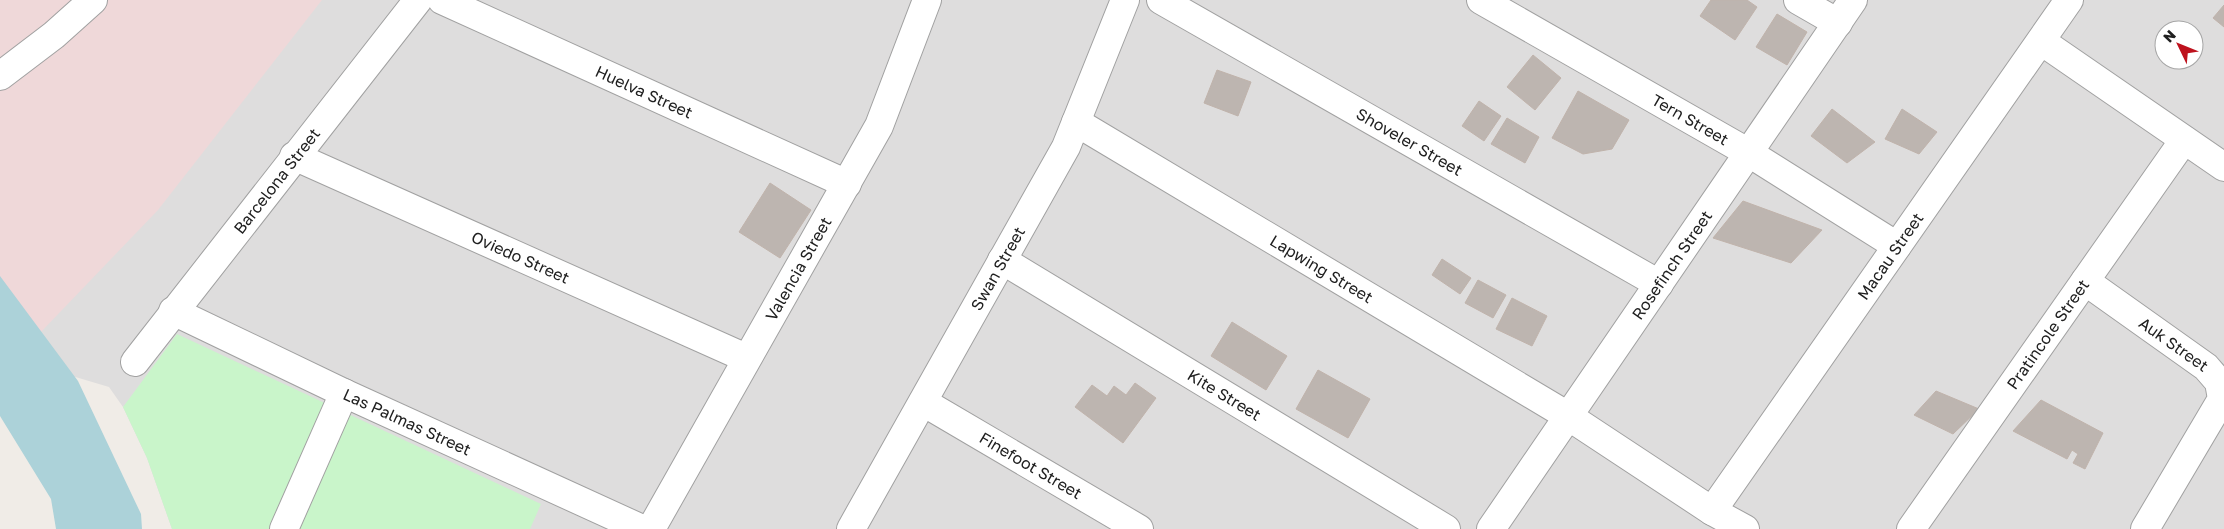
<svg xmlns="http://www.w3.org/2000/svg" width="2224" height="529" font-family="'Golos Text',sans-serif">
  <rect width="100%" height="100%" fill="#f0ece7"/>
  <path fill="#dedddd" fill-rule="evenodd" d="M0 0H2224V529H172L147 458 123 407 109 387 15 359ZM2164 30H2194V60H2164Z"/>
  <path fill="#efd8d9" d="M0 0H322L158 210 15 359H0Z"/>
  <path fill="#c9f5ca" d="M177 334 541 504 530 529H172L147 458 123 407Z"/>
  <path fill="#acd2d9" d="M0 276 78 381 141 514 142 529H56L51 499 0 416Z"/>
  <path fill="#bdb5b0" stroke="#c0b3ab" d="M1711 0H1747L1757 7 1735 40 1700 16Z
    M2224 5V27L2213 18Z
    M1777 14 1807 32 1787 65 1756 47Z
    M1533 55 1561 78 1535 110 1507 87Z
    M1217 70 1251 82 1238 116 1204 103Z
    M1578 91 1629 120 1612 149 1583 154 1552 138Z
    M1479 101 1501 116 1484 141 1462 126Z
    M1832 109 1875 142 1847 163 1811 136Z
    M1902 109 1937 132 1919 154 1885 139Z
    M1507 118 1539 137 1525 163 1491 144Z
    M770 183 811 210 780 258 739 232Z
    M1743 201 1822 230 1791 263 1713 238Z
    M1442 259 1471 278 1460 294 1432 275Z
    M1478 280 1506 295 1493 318 1465 303Z
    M1512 298 1547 316 1532 346 1496 329Z
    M1232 322 1287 356 1266 390 1211 356Z
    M1318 370 1370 399 1348 438 1296 409Z
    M1135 383 1156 398 1123 443 1075 407 1092 385 1107 396 1114 386 1126 395Z
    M1936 391 1979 409 1953 434 1914 415Z
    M2041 400 2103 433 2085 469 2073 463 2078 454 2072 450 2067 459 2013 431Z"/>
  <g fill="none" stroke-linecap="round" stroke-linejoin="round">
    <defs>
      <g id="minor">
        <path id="s1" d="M442 0 847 184"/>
        <path id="s2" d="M1161 0 1659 284"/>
        <path id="s3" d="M1481 0 1749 153 1897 246"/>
        <path d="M1798 0 1838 23"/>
        <path d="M2041 41 2224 167"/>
        <path d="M0 76 54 35 93 0"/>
        <path id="s4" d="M1076 122 1568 416 1712 511 1745 529"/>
        <path id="s5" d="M294 156 746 358"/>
        <path id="s6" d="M1002 260 1446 529"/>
        <path id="s7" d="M2085 281 2206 367 2219 382 2222 399 2145 529"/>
        <path id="s8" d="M173 311 344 393 642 529"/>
        <path id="s9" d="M135 362 418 0"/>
        <path id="s10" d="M923 402 1139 529"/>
        <path id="s11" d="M1712 511 2069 0"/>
        <path d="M284 529 344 393"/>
        <path id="s12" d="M651 529 879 126 927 0"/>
        <path id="s13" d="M851 529 1066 147 1125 0"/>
        <path id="s14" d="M1491 529 1853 0"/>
        <path id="s15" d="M1911 529 2184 140"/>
      </g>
    </defs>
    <use href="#minor" stroke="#a1a1a1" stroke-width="30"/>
    <use href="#minor" stroke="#fff" stroke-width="28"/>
  </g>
  <g text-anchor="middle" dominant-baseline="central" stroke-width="4" stroke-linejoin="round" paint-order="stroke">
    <g font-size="16" fill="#202020" stroke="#fff">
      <text stroke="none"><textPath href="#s1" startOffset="222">Huelva Street</textPath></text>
      <text stroke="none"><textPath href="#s3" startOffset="241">Tern Street</textPath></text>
      <text stroke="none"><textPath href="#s2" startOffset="286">Shoveler Street</textPath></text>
      <text stroke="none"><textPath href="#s9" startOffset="230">Barcelona Street</textPath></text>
      <text stroke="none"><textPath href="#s11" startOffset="311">Macau Street</textPath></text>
      <text stroke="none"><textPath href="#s5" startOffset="248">Oviedo Street</textPath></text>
      <text stroke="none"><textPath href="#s14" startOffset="320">Rosefinch Street</textPath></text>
      <text stroke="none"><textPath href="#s12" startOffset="299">Valencia Street</textPath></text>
      <text stroke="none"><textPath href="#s13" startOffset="299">Swan Street</textPath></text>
      <text stroke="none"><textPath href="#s4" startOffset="286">Lapwing Street</textPath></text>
      <text stroke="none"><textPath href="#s15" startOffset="238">Pratincole Street</textPath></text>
      <text stroke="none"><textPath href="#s7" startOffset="109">Auk Street</textPath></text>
      <text stroke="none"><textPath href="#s6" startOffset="260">Kite Street</textPath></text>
      <text stroke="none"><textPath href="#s8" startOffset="259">Las Palmas Street</textPath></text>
      <text stroke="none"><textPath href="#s10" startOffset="125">Finefoot Street</textPath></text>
    </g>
  </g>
  <g transform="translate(2179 45) rotate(313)"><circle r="24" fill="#ffffff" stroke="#a6a6a6"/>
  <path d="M0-4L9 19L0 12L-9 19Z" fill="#be121d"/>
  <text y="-8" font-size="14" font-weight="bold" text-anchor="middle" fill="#202020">N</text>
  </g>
</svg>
